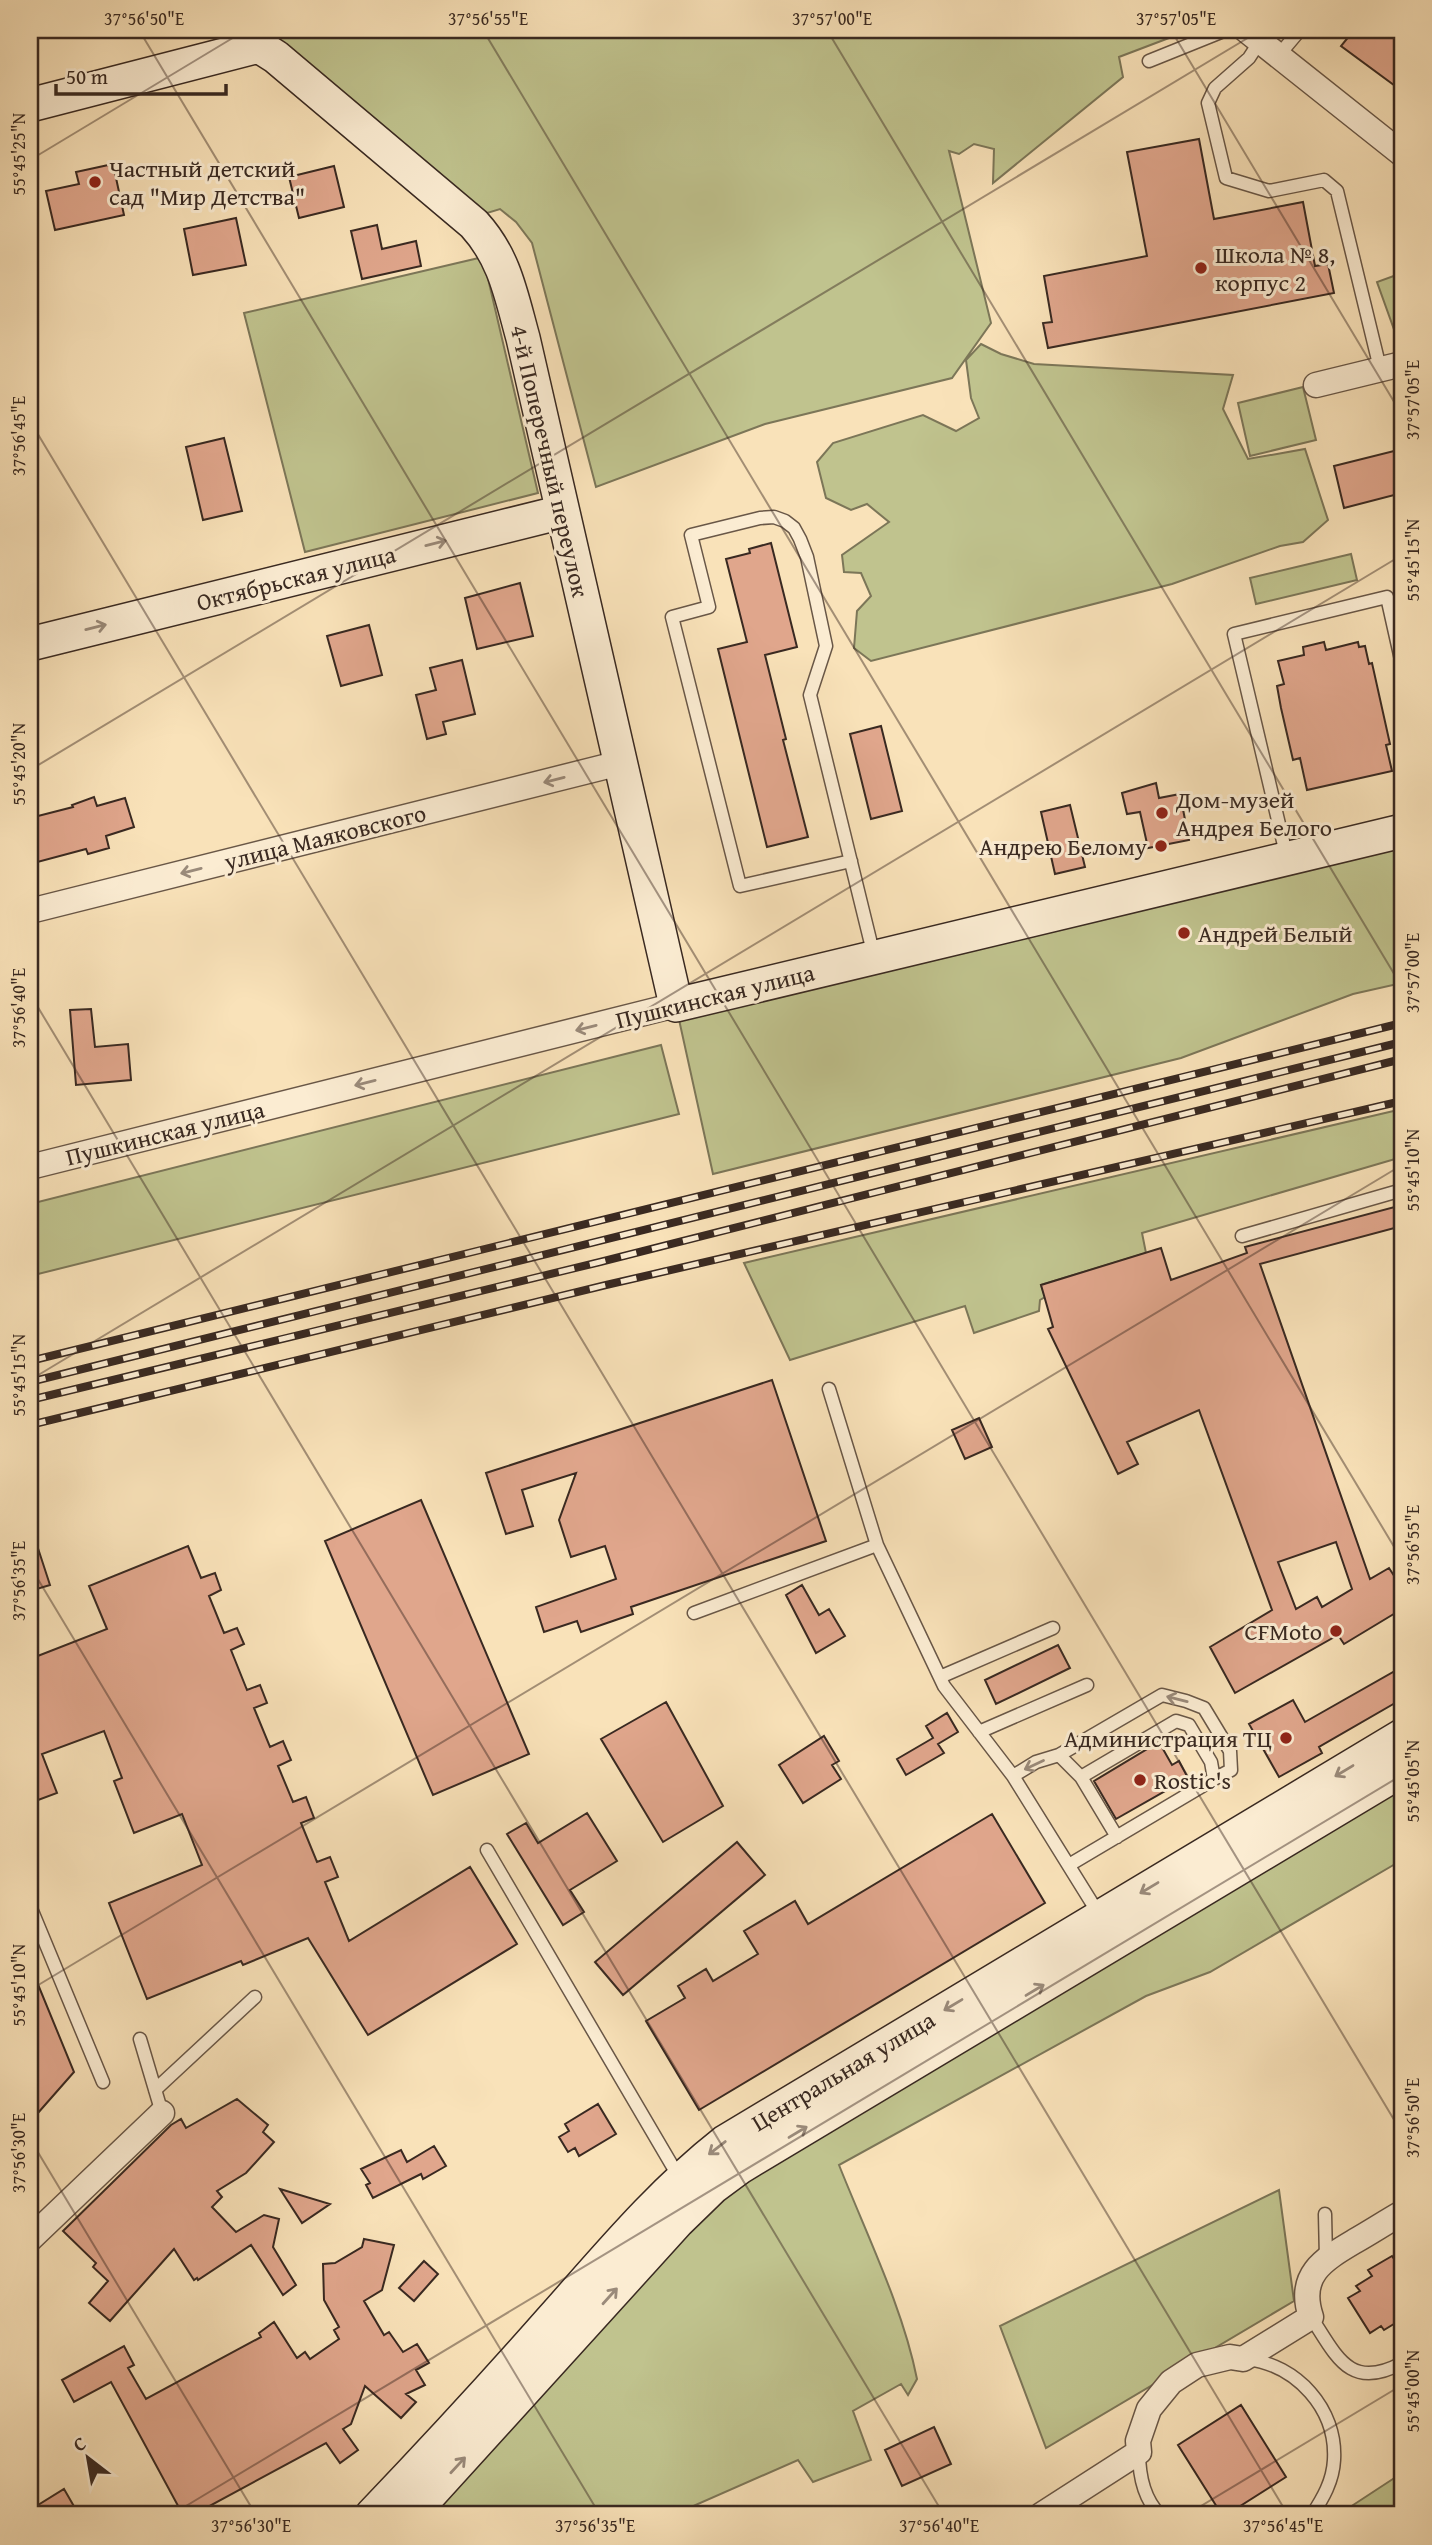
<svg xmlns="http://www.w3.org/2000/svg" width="1432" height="2545" font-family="'Gentium Book Plus',serif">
  <rect width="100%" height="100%" fill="#f9e2b9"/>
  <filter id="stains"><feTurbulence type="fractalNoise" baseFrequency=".00286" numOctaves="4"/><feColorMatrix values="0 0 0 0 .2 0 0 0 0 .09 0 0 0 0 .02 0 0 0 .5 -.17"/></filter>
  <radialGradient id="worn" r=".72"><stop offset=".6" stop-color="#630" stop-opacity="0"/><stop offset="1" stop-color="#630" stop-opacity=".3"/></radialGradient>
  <path fill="#c0c38e" stroke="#7c7658" stroke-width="2" d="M282 30H1190L1119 57 1123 77 993 183 994 149 974 144 959 154 949 151 991 323 952 378 765 424 596 487 532 243 516 222 500 209 484 214 275 44Z
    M483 257 538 493 305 552 244 313Z
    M1402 273V333L1396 335 1377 282Z
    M981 344 1001 354 1034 364 1233 375 1223 409 1248 459 1305 449 1328 520 1303 542 1280 546 1172 584 871 661 854 648 857 611 871 596 861 573 844 572 842 555 889 522 867 504 851 510 826 498 817 462 833 443 923 415 956 431 979 418 971 398 966 360Z
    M1303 387 1316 440 1250 456 1238 403Z
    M1351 554 1357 580 1256 604 1250 578Z
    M1402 842V983L1353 994 1181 1058 713 1174 678 1015Z
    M661 1045 679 1114 30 1276V1204Z
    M1402 1109V1157L1142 1233 1146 1253 1041 1285 1045 1297 1040 1300 1039 1311 974 1333 965 1306 790 1360 744 1263Z
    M1402 1777V1860L1210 1972 1146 1996 839 2165C866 2233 903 2308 917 2379L908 2395 901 2384 853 2411 871 2460 813 2482 798 2460 673 2515H420L718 2191Z
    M1279 2190 1294 2301 1046 2448 1000 2326Z
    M1402 2473V2515H1337L1344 2511Z"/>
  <path fill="#e0a68c" stroke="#392921" stroke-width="2" fill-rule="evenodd" d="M1354 30H1402V91L1341 46Z
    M1199 139 1214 219 1303 202 1315 266 1328 264 1334 293 1048 348 1043 323 1052 322 1044 276 1147 256 1127 152Z
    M113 164 124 215 55 230 46 191 79 184 76 172Z
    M334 166 344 207 299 218 289 177Z
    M236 218 246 265 193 275 184 229Z
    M377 225 382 249 416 241 421 266 362 279 351 231Z
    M224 438 242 511 203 520 186 447Z
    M1402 449V493L1344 508 1334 466Z
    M771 543 797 647 765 655 786 739 783 740 808 837 767 847 718 649 747 642 726 559 750 553 749 549Z
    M520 583 533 636 477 649 465 598Z
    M369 625 382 675 341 686 327 636Z
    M1324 642 1326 650 1358 642 1359 647 1365 646 1369 664 1372 663 1390 744 1386 745 1392 771 1307 790 1300 758 1293 760 1281 708 1277 686 1284 684 1278 661 1304 655 1303 647Z
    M462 660 475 714 443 722 446 734 427 739 416 695 436 690 430 668Z
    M881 726 902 811 871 819 850 734Z
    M1156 783 1159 798 1180 794 1189 840 1148 848 1140 812 1127 814 1122 793Z
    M94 797 97 806 125 798 134 827 106 836 109 848 88 854 86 849 30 864V818L73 807 72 805Z
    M1070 805 1085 867 1055 874 1041 812Z
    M91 1009 95 1047 128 1044 131 1080 76 1085 70 1010Z
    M1402 1205V1226L1260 1264 1370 1579 1389 1568 1402 1588V1609L1344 1644 1338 1635 1235 1693 1210 1647 1272 1610 1199 1410 1127 1442 1138 1464 1118 1474 1048 1329 1053 1327 1041 1285 1161 1248 1171 1280 1247 1253 1245 1247ZM1336 1542 1352 1589 1322 1607 1317 1597 1296 1609 1278 1562Z
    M772 1380 826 1541 631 1607 633 1614 581 1632 577 1621 544 1632 536 1607 616 1579 605 1546 571 1557 559 1520 576 1473 522 1490 533 1526 506 1534 486 1473Z
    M979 1418 992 1447 965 1459 952 1430Z
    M421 1500 529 1754 433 1795 325 1541Z
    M30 1533H33L50 1585 30 1591Z
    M188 1546 201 1578 215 1573 221 1590 209 1596 224 1633 237 1628 244 1644 231 1650 247 1690 260 1685 267 1703 254 1708 270 1747 283 1741 291 1760 278 1766 293 1802 306 1797 314 1818 301 1823 317 1862 330 1857 338 1877 325 1882 349 1941 470 1867 517 1944 368 2035 308 1938 243 1965 241 1961 147 1999 109 1903 202 1865 182 1814 134 1833 114 1781 122 1778 104 1731 42 1754 57 1793 30 1803V1659L107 1629 89 1586Z
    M802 1585 819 1615 829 1609 845 1636 816 1653 786 1595Z
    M1058 1645 1070 1668 996 1704 985 1680Z
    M1402 1667V1699L1319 1747 1322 1753 1279 1777 1249 1724 1293 1700 1305 1722Z
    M666 1702 723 1806 663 1842 601 1739Z
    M947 1713 958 1732 938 1744 944 1753 906 1775 897 1759 933 1738 926 1726Z
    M824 1736 839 1761 832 1765 841 1779 803 1803 779 1765Z
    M1159 1742 1172 1765 1179 1761 1188 1778 1116 1819 1094 1781Z
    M587 1813 617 1861 570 1890 584 1912 563 1925 507 1834 526 1823 538 1843Z
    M992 1814 1045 1903 699 2110 646 2021 685 1998 678 1986 706 1969 713 1981 758 1954 744 1931 795 1901 808 1924Z
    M737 1842 765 1875 623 1995 595 1962Z
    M30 1965 74 2072 30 2122Z
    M237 2099 268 2125 263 2132 274 2142 246 2173 217 2191 222 2197 212 2207 236 2232 264 2215 279 2219 273 2247 296 2285 283 2295 251 2245 198 2280 197 2278 194 2280 174 2249 110 2321 89 2303 108 2281 93 2267 96 2263 63 2231 171 2125 181 2119 186 2128Z
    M598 2104 616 2134 579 2156 575 2148 568 2152 559 2137 569 2131 565 2124Z
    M434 2146 446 2166 423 2179 421 2174 373 2198 366 2185 370 2183 361 2169 401 2150 407 2162Z
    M280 2189 330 2204 302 2223Z
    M364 2239 394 2245 382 2290 364 2301 384 2335 389 2332 403 2352 417 2344 429 2363 416 2370 425 2385 406 2394 416 2402 401 2418 365 2386 351 2424 343 2429 358 2450 340 2463 326 2443 193 2515H183L111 2382 74 2402 62 2380 124 2346 134 2365 128 2368 146 2399 261 2337 259 2333 274 2322 297 2358 305 2352 310 2359 339 2339 334 2330 339 2327 324 2300 323 2264 335 2263 362 2247Z
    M1392 2256 1396 2262 1402 2257V2319L1384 2330 1381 2326 1370 2333 1348 2298 1360 2291 1356 2286 1372 2276 1368 2270Z
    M424 2261 438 2274 414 2301 399 2288Z
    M1241 2405 1286 2477 1226 2515H1222L1178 2445Z
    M934 2427 951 2464 902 2486 885 2450Z
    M64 2489 79 2515H30V2510Z"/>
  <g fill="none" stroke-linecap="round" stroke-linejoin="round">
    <defs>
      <path id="lane" d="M1260 41 1249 58 1215 88 1208 103 1226 178 1269 191 1324 180 1337 191 1378 360
        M1278 56 1300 30
        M1149 61 1226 30
        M1287 858 1234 634 1387 597 1402 664
        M851 861 740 886 672 617 709 607 691 535 760 518 774 517 785 521 794 528 800 539 807 557 826 646 810 695 874 956
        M1242 1236 1402 1190
        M829 1389 877 1545 944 1686 1013 1776 1100 1916
        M694 1613 877 1545
        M940 1677 1053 1628
        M979 1732 1087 1685
        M1059 1755 1162 1695 1186 1701 1204 1708 1230 1751 1231 1770 1214 1779
        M1013 1776 1036 1762 1059 1755 1081 1777 1176 1721 1189 1725 1211 1762 1214 1779 1069 1865
        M1081 1777 1117 1837
        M487 1850 680 2179
        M30 1906 103 2082
        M140 2039 162 2113
        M155 2090 255 1997
        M1325 2214 1326 2258
        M1311 2317C1337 2357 1350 2391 1402 2363
        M1247 2359C1297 2365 1337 2409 1334 2460 1333 2481 1323 2498 1312 2515
        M1139 2452C1139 2475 1143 2498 1160 2515"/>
      <path id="street" d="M1246 30 1402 154
        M1316 385 1402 364
        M30 911 620 763
        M30 1167 676 1005
        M30 2239 162 2113
        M1041 2515 1139 2452 1138 2441 1149 2409 1171 2382 1197 2365 1230 2357 1243 2359 1311 2317C1297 2275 1323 2260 1355 2241 1371 2232 1386 2222 1402 2213"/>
      <path id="secondary" d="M259 46 276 57 474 224C505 258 511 295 523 338L676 1005 1402 831
        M30 105 259 46
        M30 644 562 512
        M372 2515C434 2450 494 2385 553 2318 608 2256 660 2193 725 2142L1402 1736
        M411 2515 678 2221 713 2187 740 2167 1402 1770"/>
    </defs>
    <use href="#lane" stroke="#695747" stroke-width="15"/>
    <use href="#street" stroke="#695747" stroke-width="27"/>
    <use href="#secondary" stroke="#392921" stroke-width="36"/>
    <use href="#lane" stroke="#fbecd2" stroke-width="12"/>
    <use href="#street" stroke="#fbecd2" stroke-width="24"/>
    <use href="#secondary" stroke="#fbecd2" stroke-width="33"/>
    <defs>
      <path id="rail" d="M30 1361 1402 1023
        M30 1382 1402 1042
        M30 1400 600 1262 1402 1059
        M30 1425 606 1285 1402 1101"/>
    </defs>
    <use href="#rail" stroke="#392921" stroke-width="8"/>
    <use href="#rail" stroke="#fbecd2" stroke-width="5" stroke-dasharray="16" stroke-linecap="butt"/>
  </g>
  <defs><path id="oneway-shaft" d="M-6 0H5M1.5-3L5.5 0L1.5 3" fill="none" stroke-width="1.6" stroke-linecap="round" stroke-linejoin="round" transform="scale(1.75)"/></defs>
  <g stroke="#9a8a7a">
    <use href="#oneway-shaft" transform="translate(436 543) rotate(-14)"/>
    <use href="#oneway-shaft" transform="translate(96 627) rotate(-14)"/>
    <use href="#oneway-shaft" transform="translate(554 780) rotate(166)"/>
    <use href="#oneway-shaft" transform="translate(191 871) rotate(166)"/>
    <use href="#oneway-shaft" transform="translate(586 1028) rotate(166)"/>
    <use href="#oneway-shaft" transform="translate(365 1083) rotate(166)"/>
    <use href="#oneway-shaft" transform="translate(1177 1699) rotate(-166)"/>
    <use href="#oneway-shaft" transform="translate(1034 1765) rotate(155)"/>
    <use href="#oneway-shaft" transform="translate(1344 1771) rotate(149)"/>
    <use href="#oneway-shaft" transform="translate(1149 1888) rotate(149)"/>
    <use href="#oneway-shaft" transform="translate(1035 1990) rotate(-31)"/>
    <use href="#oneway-shaft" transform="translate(953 2005) rotate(149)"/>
    <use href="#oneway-shaft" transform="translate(798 2132) rotate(-31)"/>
    <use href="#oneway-shaft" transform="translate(717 2148) rotate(142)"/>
    <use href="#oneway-shaft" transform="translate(610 2296) rotate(-48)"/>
    <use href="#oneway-shaft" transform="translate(458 2465) rotate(-47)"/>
  </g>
  <path fill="none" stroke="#392921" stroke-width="2" stroke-opacity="0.45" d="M139 30 1402 2133M483 30 1402 1560M827 30 1402 987M1171 30 1402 415M30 160 246 30M30 421 1288 2515M30 770 1261 30M30 994 944 2515M30 1380 1402 555M30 1566 600 2515M30 1990 1402 1165M30 2139 256 2515M171 2515 1402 1775M1186 2515 1402 2385"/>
  <g fill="#8f2418" stroke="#fbecd2" stroke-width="2.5">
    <circle cx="95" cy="182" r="7"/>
    <circle cx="1201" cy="268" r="7"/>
    <circle cx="1162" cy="813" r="7"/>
    <circle cx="1161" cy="846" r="7"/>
    <circle cx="1184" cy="933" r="7"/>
    <circle cx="1336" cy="1631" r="7"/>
    <circle cx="1286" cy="1738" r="7"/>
    <circle cx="1140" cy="1780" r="7"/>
  </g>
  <g text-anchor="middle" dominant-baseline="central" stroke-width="6" stroke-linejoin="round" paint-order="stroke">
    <g font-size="24" fill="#392921" stroke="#fbecd2" text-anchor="start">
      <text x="109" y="168">Частный детский<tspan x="109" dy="28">сад "Мир Детства"</tspan></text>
      <text x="1215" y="254">Школа № 8,<tspan x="1215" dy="28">корпус 2</tspan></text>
      <text x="1176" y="799">Дом-музей<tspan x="1176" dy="28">Андрея Белого</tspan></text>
      <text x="1147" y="846" text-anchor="end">Андрею Белому</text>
      <text x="1198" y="933">Андрей Белый</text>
      <text x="1322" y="1631" text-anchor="end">CFMoto</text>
      <text x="1272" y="1738" text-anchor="end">Администрация ТЦ</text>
      <text x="1154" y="1780">Rostic's</text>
    </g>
    <g font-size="24" fill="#392921" stroke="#fbecd2">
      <text transform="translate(550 461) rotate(77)">4-й Поперечный переулок</text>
      <text transform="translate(296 578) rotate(-14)">Октябрьская улица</text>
      <text transform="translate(325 837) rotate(-14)">улица Маяковского</text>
      <text transform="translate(715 996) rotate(-14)">Пушкинская улица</text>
      <text transform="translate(165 1133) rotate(-14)">Пушкинская улица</text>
      <text transform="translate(843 2071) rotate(-31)">Центральная улица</text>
    </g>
  </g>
  <rect width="1432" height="2545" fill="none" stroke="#f9e2b9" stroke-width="77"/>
  <g transform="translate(88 2458) rotate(329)" stroke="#fbecd2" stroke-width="5" paint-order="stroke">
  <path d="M0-5L12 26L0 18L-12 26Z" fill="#392921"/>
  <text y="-10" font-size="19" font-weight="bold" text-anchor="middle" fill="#392921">С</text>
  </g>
  <path d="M56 84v10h170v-10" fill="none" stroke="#392921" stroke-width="3.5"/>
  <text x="66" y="84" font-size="21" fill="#392921" stroke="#fbecd2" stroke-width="5" paint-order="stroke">50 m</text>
  <rect x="38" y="38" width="1356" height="2468" fill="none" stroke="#392921" stroke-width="2.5"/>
  <g font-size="18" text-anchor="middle" fill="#392921">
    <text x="144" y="25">37°56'50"E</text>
    <text x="488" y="25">37°56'55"E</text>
    <text x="832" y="25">37°57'00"E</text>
    <text x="1176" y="25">37°57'05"E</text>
    <text transform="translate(19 154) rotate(-90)" y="6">55°45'25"N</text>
    <text transform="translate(1413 400) rotate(-90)" y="6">37°57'05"E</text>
    <text transform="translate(19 436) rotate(-90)" y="6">37°56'45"E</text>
    <text transform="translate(1413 560) rotate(-90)" y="6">55°45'15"N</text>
    <text transform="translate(19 764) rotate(-90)" y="6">55°45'20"N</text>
    <text transform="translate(1413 973) rotate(-90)" y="6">37°57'00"E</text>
    <text transform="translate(19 1008) rotate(-90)" y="6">37°56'40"E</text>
    <text transform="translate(1413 1170) rotate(-90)" y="6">55°45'10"N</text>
    <text transform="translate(19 1375) rotate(-90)" y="6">55°45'15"N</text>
    <text transform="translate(1413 1545) rotate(-90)" y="6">37°56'55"E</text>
    <text transform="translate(19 1581) rotate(-90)" y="6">37°56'35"E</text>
    <text transform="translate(1413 1781) rotate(-90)" y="6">55°45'05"N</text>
    <text transform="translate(19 1985) rotate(-90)" y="6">55°45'10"N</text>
    <text transform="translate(1413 2118) rotate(-90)" y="6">37°56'50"E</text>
    <text transform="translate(19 2153) rotate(-90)" y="6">37°56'30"E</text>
    <text transform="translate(1413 2391) rotate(-90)" y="6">55°45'00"N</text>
    <text x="251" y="2532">37°56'30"E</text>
    <text x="595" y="2532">37°56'35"E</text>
    <text x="939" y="2532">37°56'40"E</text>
    <text x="1283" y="2532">37°56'45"E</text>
  </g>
  <rect width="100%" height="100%" filter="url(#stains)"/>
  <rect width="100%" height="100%" fill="url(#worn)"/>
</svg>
